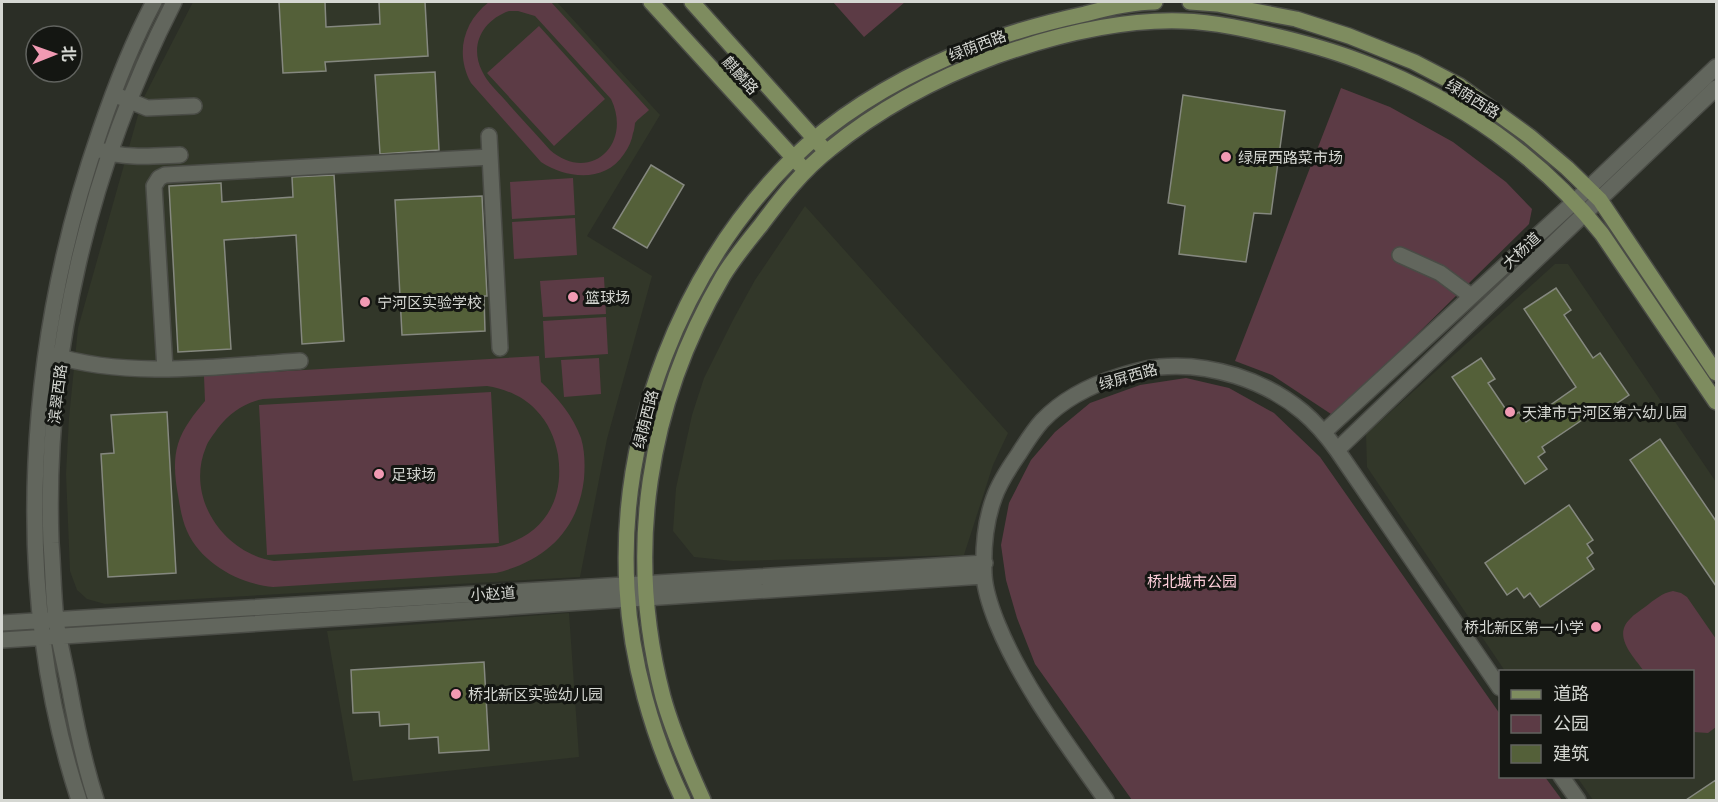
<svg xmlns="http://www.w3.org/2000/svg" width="1718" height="802" font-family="'Golos Text','Noto Sans SC',sans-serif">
  <rect width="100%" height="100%" fill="#2b2e26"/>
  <path fill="#323729" d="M193 2H557L660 115 587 236 652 276 607 439 580 577 105 604 87 599 77 590 70 571 66 474 69 418 78 328 142 101Z
    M805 206 1008 433 993 465 964 555 733 561 694 557 673 531 676 488 692 415 704 378 733 320 755 280Z
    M1555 264H1568L1716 482V800H1593L1577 777 1692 776V672L1505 671 1367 467 1366 434Z
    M569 613 579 757 353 781 327 631Z"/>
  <path fill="#5c3b45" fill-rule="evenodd" d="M489 2H551L649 110C645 114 638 119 635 123 635 124 634 132 633 133 632 140 629 147 624 154 605 183 567 179 541 162L471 83C455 54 463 22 489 2ZM509 11H518L535 16 611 99C633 145 589 184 550 150 535 133 520 117 505 100 497 91 487 82 482 71 469 45 483 20 509 11Z
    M833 2H905L864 37Z
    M539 26 605 99 554 146 487 73Z
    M1341 88 1390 107 1453 142 1506 182 1532 209 1529 224 1334 416 1272 375 1235 361Z
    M573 178 575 215 512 219 510 182Z
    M575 218 577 255 514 259 512 222Z
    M604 277 606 314 543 317 540 281Z
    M606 317 608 354 545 358 543 321Z
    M539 356 541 382C558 398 573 416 581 438 585 451 585 466 584 479 578 531 545 561 496 573L273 587C239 584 201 563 187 531 182 520 180 507 178 495 175 479 173 460 178 444 183 428 194 414 205 401L204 376ZM487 386C505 389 523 396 536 410 548 422 555 438 558 455 565 502 542 537 496 547L274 561C223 553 185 497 206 447 208 441 214 434 218 428 230 413 244 403 263 399Z
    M599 358 601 394 564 397 561 360Z
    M1186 378 1229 388 1274 413 1320 457 1500 714V776L1545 777 1562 800H1132L1035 664 1017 618 1006 580 1001 545 1009 503 1031 460 1055 432 1090 403 1140 385Z
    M491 392 499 543 267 555 259 405Z
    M1673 591 1681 593 1687 597 1716 639V727L1708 733 1693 732 1692 672 1644 671C1634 657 1612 636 1630 619 1634 614 1640 611 1645 607 1654 600 1662 593 1673 591Z"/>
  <path fill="#546039" stroke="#85887f" stroke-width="1.5" d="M279 2H325L326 27 380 24 379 2H425L428 56 325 62 326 71 283 73Z
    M435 72 439 150 380 154 375 75Z
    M1183 95 1285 111 1271 214 1254 213 1246 262 1179 254 1185 206 1168 203Z
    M651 165 684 185 647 248 613 228Z
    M334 175 344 341 302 344 296 235 224 240 231 349 178 352 169 186 221 183 222 202 293 197 292 177Z
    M482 196 487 296H484L485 331 402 335 395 200Z
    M1556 288 1571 310 1564 315 1593 358 1600 353 1629 395 1597 417 1594 412 1542 447 1545 452 1538 457 1547 469 1525 484 1452 377 1481 358 1495 379 1488 383 1511 417 1519 412 1526 422 1576 387 1524 309Z
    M167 412 176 573 108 577 101 454 114 453 111 415Z
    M1660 439 1716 521V586L1630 460Z
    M1569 505 1593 540 1587 544 1593 553 1587 558 1594 569 1540 607 1530 593 1524 598 1517 588 1507 595 1485 563Z
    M484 662 489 750 439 753 438 737 409 739V724L380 726 379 712 353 713 351 670Z
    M1716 780V800H1686Z"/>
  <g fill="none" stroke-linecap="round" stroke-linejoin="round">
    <defs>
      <path id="minor" d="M118 96 147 108 194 106
        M489 136 500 348
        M100 150C125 159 153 156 180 155
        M1400 255 1440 273 1471 296
        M53 355C128 379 222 366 300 361
        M165 369 154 186 159 178 165 175 490 157
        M1324 432 1574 202 1716 67
        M1337 450 1716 88
        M2 623 985 563
        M2 640 984 576
        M1561 776 1578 800
        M79 800C9 587 27 341 100 131 115 87 132 43 154 2
        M96 800C84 763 76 725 69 686 65 664 59 642 56 620 53 594 53 568 51 543 44 356 89 168 174 2
        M1106 800C1067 744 1023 687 997 623 991 608 985 591 984 575 983 550 985 522 994 498 999 483 1009 468 1018 455 1025 444 1033 431 1042 421 1063 399 1091 385 1120 376 1133 372 1146 368 1159 367 1209 362 1265 380 1303 412 1316 423 1327 436 1337 450L1500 688"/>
      <path id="major" d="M651 2 800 165
        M692 2 822 147
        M1190 2 1217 4 1296 19 1349 36 1414 62 1460 86 1529 136 1567 168 1600 200 1716 373
        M683 800C652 735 631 661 627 589 618 432 681 270 792 159 837 115 897 80 954 55 996 36 1039 24 1085 14 1107 8 1132 2 1155 2
        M703 800C688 767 673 733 663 697 625 552 647 405 723 276 734 258 748 241 761 225 781 198 803 170 830 149 879 109 937 78 996 56 1053 36 1121 19 1182 21 1217 22 1250 30 1284 38 1312 45 1340 53 1367 64 1459 100 1541 157 1602 234L1716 402"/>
    </defs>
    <use href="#minor" stroke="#4a4c46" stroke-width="18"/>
    <use href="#major" stroke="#4a4c46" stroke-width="18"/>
    <use href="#minor" stroke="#62665d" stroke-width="15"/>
    <use href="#major" stroke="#7e8c5f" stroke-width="15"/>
  </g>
  <g fill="#f19ab3" stroke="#141612" stroke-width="2">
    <circle cx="1226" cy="157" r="6"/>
    <circle cx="573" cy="297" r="6"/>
    <circle cx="365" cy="302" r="6"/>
    <circle cx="1510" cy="412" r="6"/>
    <circle cx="379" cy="474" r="6"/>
    <circle cx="1596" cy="627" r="6"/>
    <circle cx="456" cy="694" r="6"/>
  </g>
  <g text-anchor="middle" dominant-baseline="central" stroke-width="6" stroke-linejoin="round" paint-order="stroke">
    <g font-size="15" fill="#d5d7d2" stroke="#141612">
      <text transform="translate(977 45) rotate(-21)">绿荫西路</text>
      <text transform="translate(741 75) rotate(48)">麒麟路</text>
      <text transform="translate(1473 98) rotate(32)">绿荫西路</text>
      <text transform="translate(1521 250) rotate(-43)">大杨道</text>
      <text transform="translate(1128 376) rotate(-16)">绿屏西路</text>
      <text transform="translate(57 394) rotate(-83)">滨翠西路</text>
      <text transform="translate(645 419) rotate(-76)">绿荫西路</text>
      <text transform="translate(493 593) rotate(-3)">小赵道</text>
    </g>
    <g font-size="15" fill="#d5d7d2" stroke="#141612" text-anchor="start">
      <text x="1238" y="157">绿屏西路菜市场</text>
      <text x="585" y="297">篮球场</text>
      <text x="377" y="302">宁河区实验学校</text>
      <text x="1522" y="412">天津市宁河区第六幼儿园</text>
      <text x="391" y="474">足球场</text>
      <text x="1584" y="627" text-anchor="end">桥北新区第一小学</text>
      <text x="468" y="694">桥北新区实验幼儿园</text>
    </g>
    <g font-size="15" fill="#fdceda" stroke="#141612">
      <text x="1192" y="581">桥北城市公园</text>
    </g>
  </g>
  <rect width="1718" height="802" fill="none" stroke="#d5d7d2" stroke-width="6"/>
  <rect x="1499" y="670" width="195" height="108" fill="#141612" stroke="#61635f" stroke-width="1.5"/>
  <rect x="1511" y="690" width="30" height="9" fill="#7e8c5f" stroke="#61635f" stroke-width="1.5"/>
  <text x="1553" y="700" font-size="18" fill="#d5d7d2">道路</text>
  <rect x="1511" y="715" width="30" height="18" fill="#5c3b45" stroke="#61635f" stroke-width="1.5"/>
  <text x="1553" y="730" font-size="18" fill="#d5d7d2">公园</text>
  <rect x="1511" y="745" width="30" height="18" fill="#546039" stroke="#61635f" stroke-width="1.5"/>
  <text x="1553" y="760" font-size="18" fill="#d5d7d2">建筑</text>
  <g transform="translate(54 54) rotate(89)"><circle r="28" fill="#141612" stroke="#61635f" stroke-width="1.5"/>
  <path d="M0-4.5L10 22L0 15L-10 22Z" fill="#f19ab3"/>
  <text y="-9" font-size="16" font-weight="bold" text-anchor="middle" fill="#d5d7d2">北</text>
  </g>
</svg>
